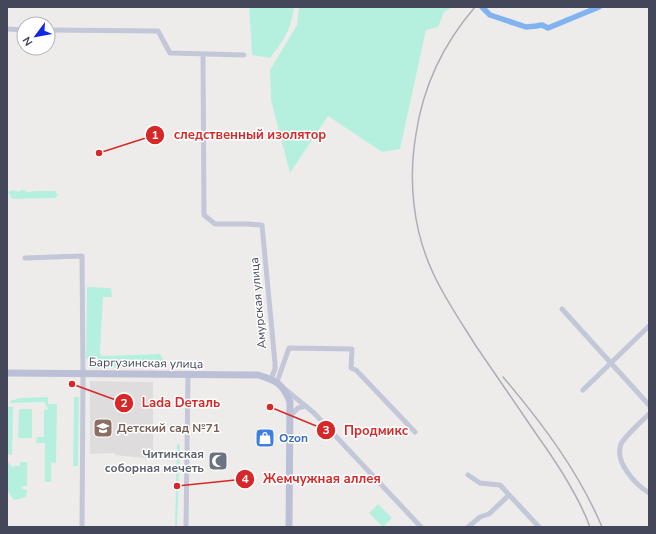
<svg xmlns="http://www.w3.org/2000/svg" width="656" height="534" font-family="'Nunito Sans',sans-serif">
  <rect width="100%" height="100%" fill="#eeeceb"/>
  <path fill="#dfdcdd" d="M90 381 153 382V459L115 455V453L90 454Z"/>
  <path fill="#b5f0df" d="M249 7H294C291 30 284 40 270 58L252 55Z
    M299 7H453L444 12 438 27 426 30 400 149 382 152 328 116 290 173 271 100 270 70 297 25Z
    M13 190 19 192 21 190H24L27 192 36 191H55L58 196 54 198 12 199 8 192Z
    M87 287 111 288 112 297H103L100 353 102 356 160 354 167 367 90 368 89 360 86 358Z
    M48 397V404H57L56 463 51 462V482H45V443H36L37 437H44V410L48 409 44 402 11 403 10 401 20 398Z
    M74 397H79L78 466H73Z
    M7 407H13L12 455 7 454Z
    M20 409H31L32 410V437L30 438H19L18 437 19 411Z
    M177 444 180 445 177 527H175Z
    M20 462H27V486H22V489L27 490 26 497 14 500 7 490V463H9L13 468 14 466H20Z
    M378 504 392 518 383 527 369 513Z"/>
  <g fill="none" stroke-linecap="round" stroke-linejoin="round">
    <path stroke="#80b3ef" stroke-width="5.5" d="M482 7 490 15 526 27 536 26 542 25 548 28 599 7"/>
    <path stroke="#c3c7d7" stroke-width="5" d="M7 29 24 30
      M48 30 158 31 170 53 244 55
      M203 54 204 215 215 224H246L262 225 275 363V369L271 379
      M25 258 82 256 83 381 82 527
      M562 309 649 405
      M277 382 289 348 352 349 351 368 356 370 415 432
      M286 390 314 413 421 527
      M583 390 649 326
      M649 414C642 421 625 436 621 444 614 462 635 484 649 493
      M290 416 298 408 306 406
      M468 475 480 483 500 485 539 527
      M186 527 188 374
      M468 527 480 517 489 514 509 495"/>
    <path stroke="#bcc0d6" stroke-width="7" d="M7 373 258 375C276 380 283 384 290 402L289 527"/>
    <path stroke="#adadb6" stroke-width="1.5" d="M475 7C444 43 423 87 416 134 408 181 413 230 433 273 445 299 461 322 476 346 497 377 518 407 539 438 559 466 578 495 590 527
      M503 377C542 423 579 472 602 527"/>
  </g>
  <defs>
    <symbol id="school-square" viewBox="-11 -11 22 22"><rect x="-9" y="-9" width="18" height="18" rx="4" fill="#8d6e63" stroke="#fff"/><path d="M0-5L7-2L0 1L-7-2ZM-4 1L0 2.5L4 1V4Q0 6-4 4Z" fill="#fff"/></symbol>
    <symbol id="shop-square" viewBox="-11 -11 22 22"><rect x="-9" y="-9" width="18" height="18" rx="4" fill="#3f7fe0" stroke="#fff"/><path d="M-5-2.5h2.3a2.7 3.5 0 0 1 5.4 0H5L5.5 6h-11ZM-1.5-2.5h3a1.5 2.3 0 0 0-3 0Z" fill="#fff"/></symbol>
    <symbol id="mosque-square" viewBox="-11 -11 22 22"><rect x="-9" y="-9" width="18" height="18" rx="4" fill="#6b7280" stroke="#fff"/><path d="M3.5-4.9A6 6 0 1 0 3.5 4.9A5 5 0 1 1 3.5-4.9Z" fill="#fff"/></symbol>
  </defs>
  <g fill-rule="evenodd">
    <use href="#school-square" x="92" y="417" width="22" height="22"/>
    <use href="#shop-square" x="254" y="427" width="22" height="22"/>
    <use href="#mosque-square" x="207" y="450" width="22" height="22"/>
  </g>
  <g text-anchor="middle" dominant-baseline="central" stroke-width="3" stroke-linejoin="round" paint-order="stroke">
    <g font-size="12" fill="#434759" stroke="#fff">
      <text transform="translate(258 303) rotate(-95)">Амурская улица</text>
      <text transform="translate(146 363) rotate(1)">Баргузинская улица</text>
    </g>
    <g font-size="12" font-weight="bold" fill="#785e54" stroke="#fff" text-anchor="start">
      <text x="117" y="428">Детский сад №71</text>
    </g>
    <g font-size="12" font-weight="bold" fill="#366cbe" stroke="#fff" text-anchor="start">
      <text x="279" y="438">Ozon</text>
    </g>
    <g font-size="12" font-weight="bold" fill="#5b616d" stroke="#fff" text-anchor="end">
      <text x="204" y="454">Читинская<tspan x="204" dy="14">соборная мечеть</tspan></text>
    </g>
  </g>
  <path fill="none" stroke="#d62828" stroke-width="1.5" d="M99 153L155 135M72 384L124 403M270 407L326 430M177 486L245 479"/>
  <g fill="#d62828" stroke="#fff" stroke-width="1.5">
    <circle cx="99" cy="153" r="4"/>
    <circle cx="72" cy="384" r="4"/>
    <circle cx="270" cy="407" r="4"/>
    <circle cx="177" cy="486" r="4"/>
    <circle cx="155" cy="135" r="10"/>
    <circle cx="124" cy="403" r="10"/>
    <circle cx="326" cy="430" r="10"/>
    <circle cx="245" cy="479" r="10"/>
  </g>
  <g font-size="12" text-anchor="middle" font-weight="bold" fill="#fff">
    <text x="155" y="139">1</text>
    <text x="124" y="407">2</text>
    <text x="326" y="434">3</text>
    <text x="245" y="483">4</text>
  </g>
  <g font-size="13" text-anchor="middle" font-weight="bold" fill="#d62828" stroke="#fff" stroke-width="3" stroke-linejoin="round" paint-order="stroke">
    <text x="250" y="139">следственный изолятор</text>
    <text x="181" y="407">Lada Dеталь</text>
    <text x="376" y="435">Продмикс</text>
    <text x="322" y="483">Жемчужная аллея</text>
  </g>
  <rect width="656" height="534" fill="none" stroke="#434759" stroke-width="16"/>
  <g transform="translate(36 36) rotate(238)"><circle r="19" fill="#ffffff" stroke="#b4b5bd"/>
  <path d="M0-3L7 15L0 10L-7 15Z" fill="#1126e2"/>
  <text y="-6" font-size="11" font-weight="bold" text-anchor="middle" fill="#434759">N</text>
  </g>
</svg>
